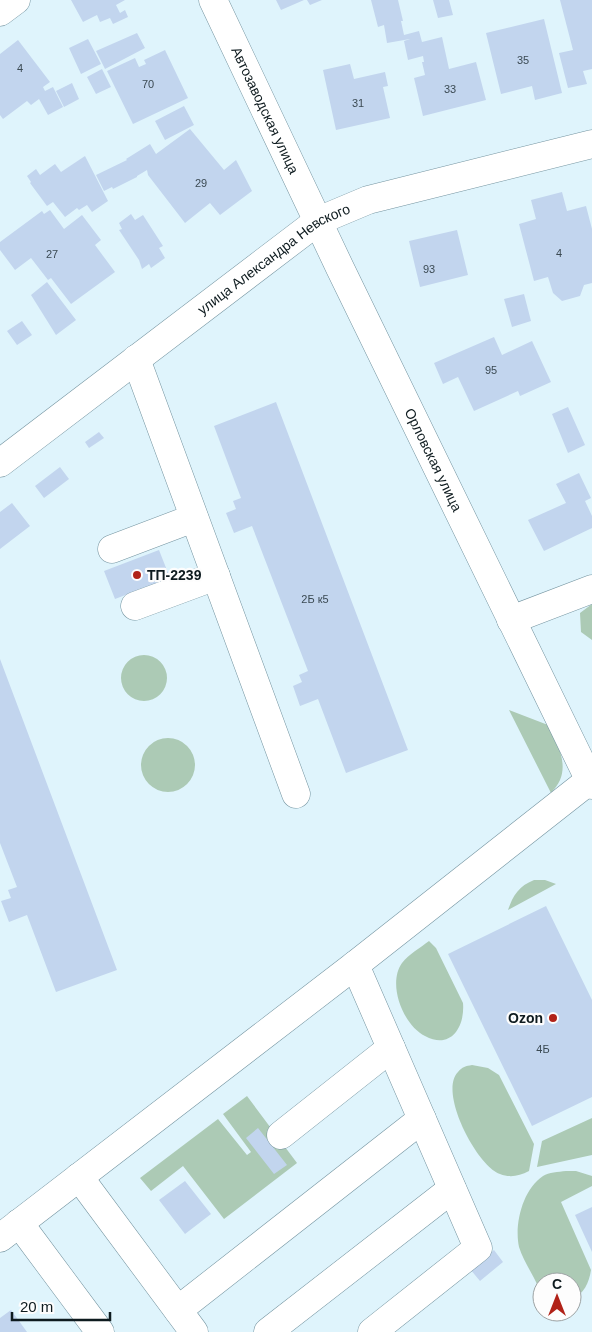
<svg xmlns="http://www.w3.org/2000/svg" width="592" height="1332" font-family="Arial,sans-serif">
  <rect width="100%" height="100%" fill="#dff4fc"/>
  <path fill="#accab5" d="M592 604V640L581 632 580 613Z
    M121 678a23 23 0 1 1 46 0a23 23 0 1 1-46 0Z
    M509 710 548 725C556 741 568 761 560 780 558 785 554 789 551 793Z
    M141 765a27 27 0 1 1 54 0a27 27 0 1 1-54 0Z
    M534 880H545L556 884 508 910C513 895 519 886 534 880Z
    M429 941 436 948 463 1003C465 1027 451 1050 425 1036 403 1025 387 984 402 963 409 954 420 948 429 941Z
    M472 1065 488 1068 499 1075 534 1144 529 1171C519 1176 510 1178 500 1174 477 1166 438 1092 458 1072 462 1067 466 1066 472 1065Z
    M247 1096 297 1163 224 1219 183 1166 151 1191 140 1178 218 1119 247 1155 251 1152 223 1114Z
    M592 1118V1155L537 1167 542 1141Z
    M566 1171H576L592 1176V1186L561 1202 591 1270C589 1283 584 1294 572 1299V1282H542V1290L538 1286C532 1273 523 1260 519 1247 514 1224 523 1189 543 1176 549 1172 558 1172 566 1171Z"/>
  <path fill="#c2d5ee" d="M71 0H125L116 5 120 13 125 10 128 17 113 24 110 18 100 22 97 15 83 22Z
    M276 0H304L281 10Z
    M307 0H322L310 5Z
    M371 0H398L403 21H401L404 35 419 31 422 42 442 37 449 69 476 62 486 100 423 116 414 78 425 75 422 62H424L423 56 408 60 404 41 410 39 387 43 384 25 378 27Z
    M433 0H449L453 15 438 18Z
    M560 0H592V69L583 71 587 84 568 88 559 53 573 50Z
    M544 19 562 93 535 100 532 86 501 94 486 33Z
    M137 33 145 48 105 69 96 51Z
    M88 39 101 64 81 74 69 48Z
    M18 40 50 82 43 87 45 91 53 87 63 107 48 115 39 99 31 105 27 101 3 119 0 115V54Z
    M165 50 188 98 133 124 107 71 135 58 139 67 146 64 144 60Z
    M350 64 354 79 385 72 388 86 383 87 390 118 336 130 323 70Z
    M102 69 111 87 96 94 87 77Z
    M72 83 79 99 64 107 56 91Z
    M184 106 194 125 165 140 155 121Z
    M190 129 224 170 236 160 252 191 220 215 210 203 185 223 148 175 147 170 137 176V177L113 189 112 187 104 191 96 175 127 160 126 159 150 144 156 154Z
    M85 156 108 201 92 212 87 205 79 210 77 208 65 217 53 202 47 206 30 183 31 182 27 176 36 169 40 175 55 164 61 172Z
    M562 192 567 211 586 206 592 229V283L584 285 580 296 562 301 553 293 548 277 534 281 519 224 536 219 531 200Z
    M50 210 64 229 82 215 101 240 95 245 115 272 71 304 51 278 48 280 31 258 15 270 0 250V242L42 211 44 214Z
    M131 214 135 220 143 215 163 246 159 248 165 258 151 268 149 264 142 269 139 260 119 230 122 229 119 223Z
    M457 230 468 275 420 287 409 241Z
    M47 282 76 320 56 335 31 295Z
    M524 294 531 321 512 327 504 299Z
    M22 321 32 335 17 345 7 331Z
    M494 337 502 355 532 341 551 382 520 396 518 391 474 411 458 377 443 384 434 363Z
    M276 402 408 750 346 773 318 699 300 706 293 686 302 682 299 675 308 671 252 526 234 533 226 513 236 509 233 501 241 498 214 426Z
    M568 407 585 445 568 453 552 414Z
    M99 432 104 438 89 448 85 442Z
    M60 467 69 479 44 498 35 486Z
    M579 473 591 498 585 501 592 516V528L544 551 528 520 566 503 556 484Z
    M12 503 30 526 0 549V512Z
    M159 550 170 578 115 599 104 571Z
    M0 659 117 970 56 992 27 915 9 922 1 901 11 898 8 890 17 887 0 843Z
    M546 906 592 1000V1097L532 1126 448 954Z
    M258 1128 287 1165 274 1174 246 1138Z
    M185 1181 211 1214 185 1234 159 1200Z
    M592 1207V1252L575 1215Z
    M494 1250 503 1262 480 1281 470 1269Z
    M11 1310 27 1332H0V1318Z"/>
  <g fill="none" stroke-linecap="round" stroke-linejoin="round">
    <defs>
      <g id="minor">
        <path id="s1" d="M213 0 340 268 592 785"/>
        <path d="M0 12 16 0"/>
        <path d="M136 359 296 794"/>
        <path id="s2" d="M0 463 318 221 368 200 592 144"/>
        <path d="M112 549 194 518"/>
        <path d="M135 606 216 576"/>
        <path d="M511 620 592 589"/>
        <path d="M355 965 478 1248 372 1332"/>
        <path d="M281 1135 391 1048"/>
        <path d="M79 1177 194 1332"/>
        <path d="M19 1223 100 1332"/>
        <path d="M0 1238 355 965 590 780"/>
        <path d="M178 1310 422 1119"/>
        <path d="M268 1332 452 1189"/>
      </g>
    </defs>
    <use href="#minor" stroke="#7494a0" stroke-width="29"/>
    <use href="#minor" stroke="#fff" stroke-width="28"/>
  </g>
  <g fill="#b12218" stroke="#fdfdfd" stroke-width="2">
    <circle cx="137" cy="575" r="5"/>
    <circle cx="553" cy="1018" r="5"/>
  </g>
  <g text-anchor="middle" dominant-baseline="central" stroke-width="4.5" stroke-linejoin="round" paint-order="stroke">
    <g font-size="11" fill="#3b4a53">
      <text x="523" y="60">35</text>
      <text x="20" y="68">4</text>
      <text x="148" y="84">70</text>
      <text x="450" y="89">33</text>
      <text x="358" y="103">31</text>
      <text x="201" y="183">29</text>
      <text x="559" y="253">4</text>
      <text x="52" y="254">27</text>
      <text x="429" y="269">93</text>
      <text x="491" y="370">95</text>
      <text x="315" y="599">2Б к5</text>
      <text x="543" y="1049">4Б</text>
    </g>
    <g font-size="14" fill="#0e1b1f" stroke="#fdfdfd">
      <text stroke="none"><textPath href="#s1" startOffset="122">Автозаводская улица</textPath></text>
      <text stroke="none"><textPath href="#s2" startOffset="342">улица Александра Невского</textPath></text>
      <text stroke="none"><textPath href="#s1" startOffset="510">Орловская улица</textPath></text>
    </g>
    <g font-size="14" font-weight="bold" fill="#0e1b1f" stroke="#fdfdfd" text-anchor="start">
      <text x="147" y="575">ТП-2239</text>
      <text x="543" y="1018" text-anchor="end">Ozon</text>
    </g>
  </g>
  <g transform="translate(557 1297)"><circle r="24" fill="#fdfdfd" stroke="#9da3a4"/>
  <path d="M0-4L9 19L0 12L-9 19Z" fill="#b12218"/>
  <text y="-8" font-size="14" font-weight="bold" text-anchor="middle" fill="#0e1b1f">С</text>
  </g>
  <path d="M12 1312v8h98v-8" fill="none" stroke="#0e1b1f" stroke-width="2.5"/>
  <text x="20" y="1312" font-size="15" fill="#0e1b1f" stroke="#fdfdfd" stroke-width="4" paint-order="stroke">20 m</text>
</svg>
